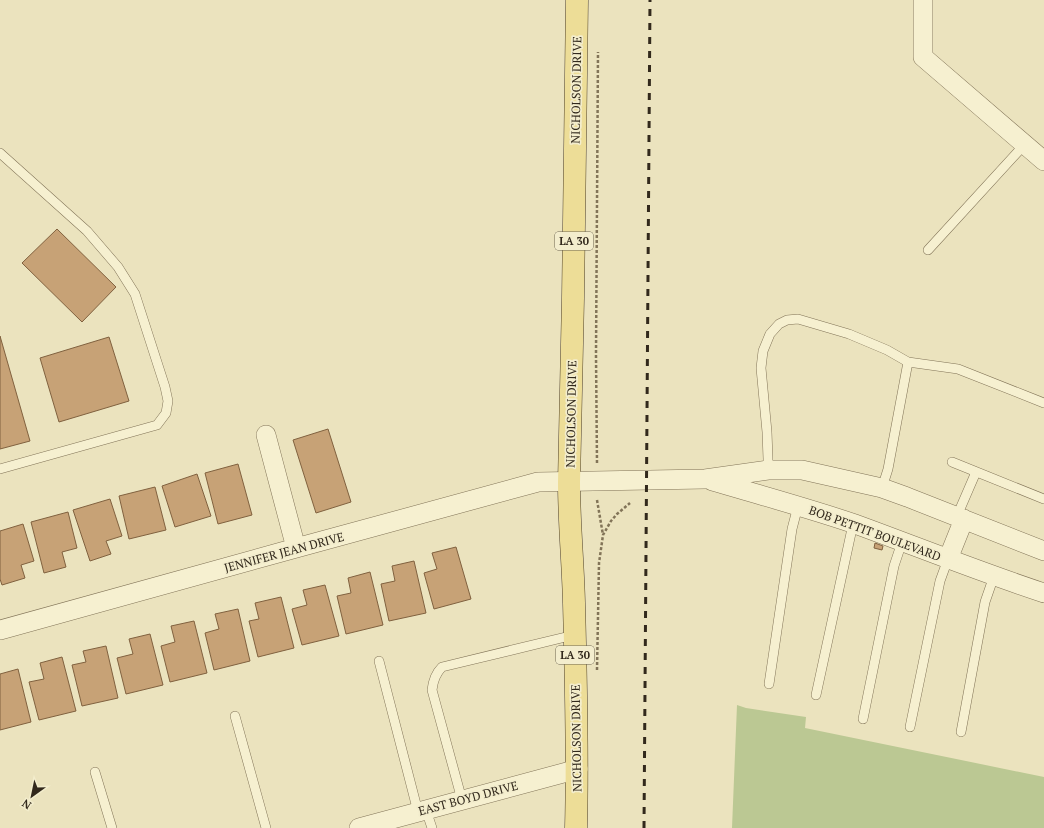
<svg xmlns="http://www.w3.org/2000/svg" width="1044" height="828" font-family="'PT Serif',serif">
  <rect width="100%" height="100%" fill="#ebe3be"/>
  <path fill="#bbc893" d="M737 705 746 708 806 717 805 728 1044 777V828H732Z"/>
  <path fill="#c7a276" stroke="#80613f" d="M57 229 116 287 82 322 22 263Z
    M0 336 30 441 0 449Z
    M109 337 129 401 59 422 40 358Z
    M328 429 351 502 316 513 293 440Z
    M238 464 252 515 218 524 205 473Z
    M197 474 211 516 175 527 162 486Z
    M155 487 166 530 129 539 119 496Z
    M110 499 122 536 106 541 111 554 90 561 73 510Z
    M68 512 77 548 62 552 66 567 44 573 31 522Z
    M23 524 34 561 21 565 25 578 2 585 0 579V531Z
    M875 543 883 546 882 550 874 548Z
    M456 547 471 599 434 609 424 573 437 569 432 553Z
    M414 561 426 613 389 621 381 584 395 581 392 566Z
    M370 572 383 625 346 634 337 596 351 593 348 578Z
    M325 585 339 636 302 645 292 609 307 605 303 590Z
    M281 597 294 648 258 657 249 621 259 619 255 603Z
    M238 609 250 661 214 670 205 633 219 629 215 614Z
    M194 621 207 673 170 682 161 646 175 642 171 626Z
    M150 634 163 685 126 694 117 658 133 654 129 639Z
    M106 646 118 698 82 706 72 665 86 662 83 651Z
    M62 657 76 711 39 720 29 682 44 679 40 663Z
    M18 669 31 722 0 730V674Z"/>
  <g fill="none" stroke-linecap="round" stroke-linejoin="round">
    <defs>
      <path id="lane" d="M0 153 87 231 118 267 135 294 165 387 168 401 166 413 157 425 0 469
        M928 250 1025 144
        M908 362 958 369 1044 403
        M952 462 1044 499
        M768 470V459L767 432 761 368 763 351 770 334 779 324 787 320 798 319 849 334 887 350 908 362 888 469 882 488
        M957 516 976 472
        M379 661 418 812
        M769 684 792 529 798 506
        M816 695 853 524
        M235 716 266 828
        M863 719 894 566 902 542
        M910 727 940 581 948 559
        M961 732 985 602 994 576
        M95 772 112 828
        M462 800 432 690C433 681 435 674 442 667L574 635
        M426 810 432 828"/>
      <path id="street" d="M923 0V57L1044 161
        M266 435 296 548
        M712 481C760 495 808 508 855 524 918 547 980 572 1044 593
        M948 559 964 519
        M0 630 296 548 538 482 705 479 768 470H802L882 488 907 497 1044 551
        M359 828 578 769"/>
      <path id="primary" d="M576 828C578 753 576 678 574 603 573 563 569 523 569 482L573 298 577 0"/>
    </defs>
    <use href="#lane" stroke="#827458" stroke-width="10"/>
    <use href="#street" stroke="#827458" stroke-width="20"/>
    <use href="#primary" stroke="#4f412c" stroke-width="23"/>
    <path stroke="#827458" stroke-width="2.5" stroke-dasharray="3 2" stroke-linecap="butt" d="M597 463 596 355 598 52
      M597 500 603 535
      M597 670 599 563 603 535 611 521 617 514 630 503"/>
    <use href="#lane" stroke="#f6f0d0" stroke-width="9"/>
    <use href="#street" stroke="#f6f0d0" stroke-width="19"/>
    <use href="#primary" stroke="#eddd97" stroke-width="22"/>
    <path stroke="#32291c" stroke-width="3" stroke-dasharray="7 7" stroke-linecap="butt" d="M644 828 650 0"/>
  </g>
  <g text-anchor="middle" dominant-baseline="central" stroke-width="3.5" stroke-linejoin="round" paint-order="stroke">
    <g fill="#f3edcd" stroke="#6c6451" stroke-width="1">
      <rect x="555" y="232" width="38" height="18" rx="3"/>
      <rect x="556" y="646" width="38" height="18" rx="3"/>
    </g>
    <g font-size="11" font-weight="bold" fill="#32291c">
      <text x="574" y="241">LA 30</text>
      <text x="575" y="655">LA 30</text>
    </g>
    <g font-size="12" fill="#32291c" stroke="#f3edcd">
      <text transform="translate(576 90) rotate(-89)">NICHOLSON DRIVE</text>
      <text transform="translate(571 414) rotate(-89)">NICHOLSON DRIVE</text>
      <text transform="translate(875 533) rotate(20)">BOB PETTIT BOULEVARD</text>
      <text transform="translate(284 552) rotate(-15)">JENNIFER JEAN DRIVE</text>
      <text transform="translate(576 738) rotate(-91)">NICHOLSON DRIVE</text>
      <text transform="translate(468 798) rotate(-15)">EAST BOYD DRIVE</text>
    </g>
  </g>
  <g transform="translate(32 796) rotate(213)" stroke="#f3edcd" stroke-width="3" paint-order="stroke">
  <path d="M0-3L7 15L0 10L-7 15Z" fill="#32291c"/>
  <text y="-6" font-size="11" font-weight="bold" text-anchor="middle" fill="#32291c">N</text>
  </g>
</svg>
